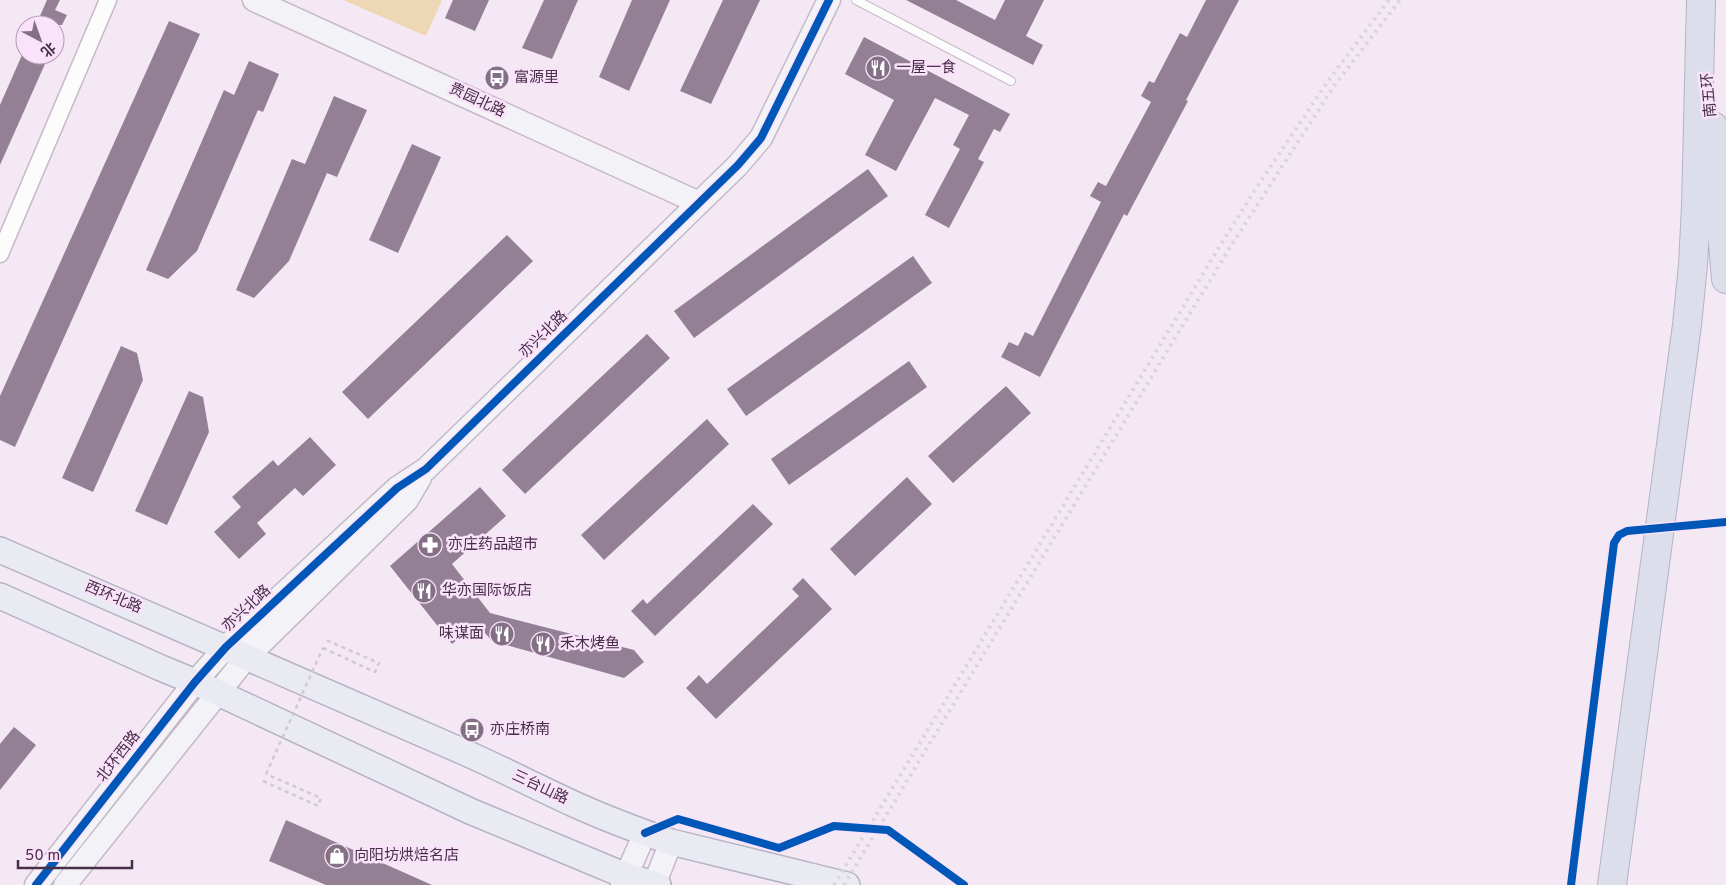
<svg xmlns="http://www.w3.org/2000/svg" width="1726" height="885" font-family="Overpass,'Noto Sans SC',sans-serif">
  <rect width="100%" height="100%" fill="#f4e8f4"/>
  <path fill="#eed7b4" d="M343 0H442L426 36Z"/>
  <path fill="#948095" d="M47 0H60L55 10 67 15 62 25H36Z
    M453 0H489L475 31 445 18Z
    M544 0H578L552 59 522 48Z
    M632 0H670L629 91 599 77Z
    M723 0H760L711 104 680 91Z
    M906 0H956L995 20 1005 0H1044L1026 36 1043 45 1033 65Z
    M1206 0H1239L1186 100 1188 101 1127 216 1124 214 1040 377 1001 357 1009 342 1018 346 1025 332 1033 336 1101 202 1090 196 1098 182 1106 186 1151 102 1141 96 1149 81 1154 83 1180 33 1187 37Z
    M169 21 200 34 15 447 0 440V396Z
    M864 37 1010 114 1000 132 994 129 978 159 984 162 949 228 925 215 960 149 953 145 969 115 935 98 896 171 865 155 894 100 845 74Z
    M22 55H49L0 165V105Z
    M249 61 279 74 263 112 258 110 197 251 168 279 146 270 224 90 234 95Z
    M334 96 367 110 337 177 327 173 289 261 254 298 236 290 292 159 305 164Z
    M412 144 441 157 398 253 369 240Z
    M868 169 888 196 694 338 674 311Z
    M507 235 533 261 368 419 342 392Z
    M913 256 932 283 746 416 727 389Z
    M647 334 670 358 525 494 502 470Z
    M121 346 137 353 143 380 93 492 62 478Z
    M909 361 927 387 789 485 771 459Z
    M1006 386 1031 413 953 483 928 456Z
    M189 391 203 397 209 432 167 525 135 511Z
    M707 419 729 444 604 560 581 535Z
    M310 437 336 465 303 496 295 488 257 523 266 534 239 559 214 532 241 507 232 497 273 460 278 466Z
    M907 477 932 504 855 576 830 549Z
    M480 487 506 516 452 564 490 613 634 650 644 662 624 678 492 641 477 624 452 644 390 566Z
    M753 504 773 524 655 636 631 611 643 599 647 604Z
    M803 578 832 609 716 719 686 688 699 675 707 684 799 596 792 589Z
    M14 727 36 745 0 790V744Z
    M286 820 432 885H326L269 861Z"/>
  <g fill="none" stroke-linecap="round" stroke-linejoin="round">
    <defs>
      <path id="lane" d="M856 0 1011 81"/>
      <path id="street" d="M0 254 108 0"/>
      <path id="secondary" d="M254 0 699 203
        M36 885 195 682 226 647 397 488 426 469 738 165 761 138 829 0
        M65 885 246 658 407 500 420 478
        M622 885 645 833
        M654 885 671 842"/>
      <path id="primary" d="M0 550C155 616 309 685 464 752 502 769 539 788 576 805 607 819 639 831 671 842L847 885
        M0 596 161 668 195 682 470 811 626 876 658 885"/>
      <path id="highway" d="M1713 126 1726 279
        M1612 885 1687 325 1693 265 1696 206 1701 0"/>
    </defs>
    <use href="#lane" stroke="#c7b8c7" stroke-width="10"/>
    <use href="#street" stroke="#c7b8c7" stroke-width="19"/>
    <use href="#secondary" stroke="#c7b8c7" stroke-width="25"/>
    <use href="#primary" stroke="#b4b2c3" stroke-width="28"/>
    <use href="#highway" stroke="#b4b2c3" stroke-width="30"/>
    <path stroke="#d0c9d1" stroke-width="2.5" stroke-dasharray="4 4" stroke-linecap="butt" d="M323 648 375 672 379 663 326 640
      M263 781 318 806 321 798 266 774"/>
    <use href="#lane" stroke="#fdfcfd" stroke-width="8"/>
    <use href="#street" stroke="#fdfcfd" stroke-width="16"/>
    <use href="#secondary" stroke="#f3f3f7" stroke-width="22"/>
    <use href="#primary" stroke="#eaebf2" stroke-width="25"/>
    <use href="#highway" stroke="#dcdfeb" stroke-width="28"/>
    <path stroke="#d9d4d9" stroke-width="4" stroke-dasharray="2.5 5" stroke-linecap="butt" d="M834 885 1221 244 1257 187 1328 81 1389 0
      M844 885 1229 249 1334 86 1400 0"/>
    <path stroke="#d0c9d1" stroke-width="2.5" stroke-dasharray="4 4" stroke-linecap="butt" d="M266 774 323 648"/>
    <defs>
      <path id="cycleway" d="M645 833 678 819 779 848 834 826 888 830 964 885
        M36 885 195 682 226 647 397 488 426 469 738 165 761 138 829 0
        M1571 885 1614 543 1619 535 1627 531 1726 522"/>
    </defs>
    <use href="#cycleway" stroke="#fae2fa" stroke-width="11"/>
    <use href="#cycleway" stroke="#0057b8" stroke-width="8"/>
  </g>
  <defs>
    <symbol id="restaurant-disc" viewBox="-11 -11 22 22"><circle r="9.5" fill="#847084" stroke="#fae2fa"/><path d="M-5-6h1v4h1v-4h1v4h1v-4h1v5L-1.5 .5V6h-2V.5L-5-1ZM5-6V6H3V1.5H1.5Q1.5-4 5-6Z" fill="#fff"/></symbol>
    <symbol id="bus-disc" viewBox="-11 -11 22 22"><circle r="9.5" fill="#847084" stroke="#fae2fa"/><path d="M-5-6H5V4H4V6H2V4H-2V6H-4V4H-5ZM-3.5-4V0h7V-4ZM-3.5 1.2v1.5H-2V1.2ZM2 1.2v1.5H3.5V1.2Z" fill="#fff"/></symbol>
    <symbol id="pharmacy-disc" viewBox="-11 -11 22 22"><circle r="9.5" fill="#847084" stroke="#fae2fa"/><path d="M-2-6h4v4h4v4h-4v4h-4v-4h-4v-4h4Z" fill="#fff"/></symbol>
    <symbol id="shop-disc" viewBox="-11 -11 22 22"><circle r="9.5" fill="#847084" stroke="#fae2fa"/><path d="M-5-2.5h2.3a2.7 3.5 0 0 1 5.4 0H5L5.5 6h-11ZM-1.5-2.5h3a1.5 2.3 0 0 0-3 0Z" fill="#fff"/></symbol>
  </defs>
  <g fill-rule="evenodd">
    <use href="#restaurant-disc" x="864" y="54" width="28" height="28"/>
    <use href="#bus-disc" x="483" y="64" width="28" height="28"/>
    <use href="#pharmacy-disc" x="416" y="531" width="28" height="28"/>
    <use href="#restaurant-disc" x="410" y="577" width="28" height="28"/>
    <use href="#restaurant-disc" x="488" y="620" width="28" height="28"/>
    <use href="#restaurant-disc" x="529" y="630" width="28" height="28"/>
    <use href="#bus-disc" x="458" y="716" width="28" height="28"/>
    <use href="#shop-disc" x="323" y="842" width="28" height="28"/>
  </g>
  <g text-anchor="middle" dominant-baseline="central" stroke-width="5" stroke-linejoin="round" paint-order="stroke">
    <g font-size="15" fill="#472f48" stroke="#fae2fa" text-anchor="start">
      <text x="896" y="68">一屋一食</text>
      <text x="514" y="78">富源里</text>
      <text x="448" y="545">亦庄药品超市</text>
      <text x="442" y="591">华亦国际饭店</text>
      <text x="484" y="634" text-anchor="end">味谋面</text>
      <text x="560" y="644">禾木烤鱼</text>
      <text x="490" y="730">亦庄桥南</text>
      <text x="354" y="856">向阳坊烘焙名店</text>
    </g>
    <g font-size="15" fill="#472f48" stroke="#fae2fa">
      <text transform="translate(1710 95) rotate(-95)">南五环</text>
      <text transform="translate(477 101) rotate(25)">贵园北路</text>
      <text transform="translate(544 335) rotate(-44)">亦兴北路</text>
      <text transform="translate(113 598) rotate(23)">西环北路</text>
      <text transform="translate(247 609) rotate(-43)">亦兴北路</text>
      <text transform="translate(119 757) rotate(-52)">北环西路</text>
      <text transform="translate(540 788) rotate(25)">三台山路</text>
    </g>
  </g>
  <g transform="translate(40 40) rotate(139)"><circle r="24" fill="#fae2fa" stroke="#b29ab3"/>
  <path d="M0-4L9 19L0 12L-9 19Z" fill="#847084"/>
  <text y="-8" font-size="14" font-weight="bold" text-anchor="middle" fill="#472f48">北</text>
  </g>
  <path d="M18 860v8h114v-8" fill="none" stroke="#472f48" stroke-width="2.5"/>
  <text x="25" y="860" font-size="15" fill="#472f48" stroke="#fae2fa" stroke-width="4" paint-order="stroke">50 m</text>
</svg>
